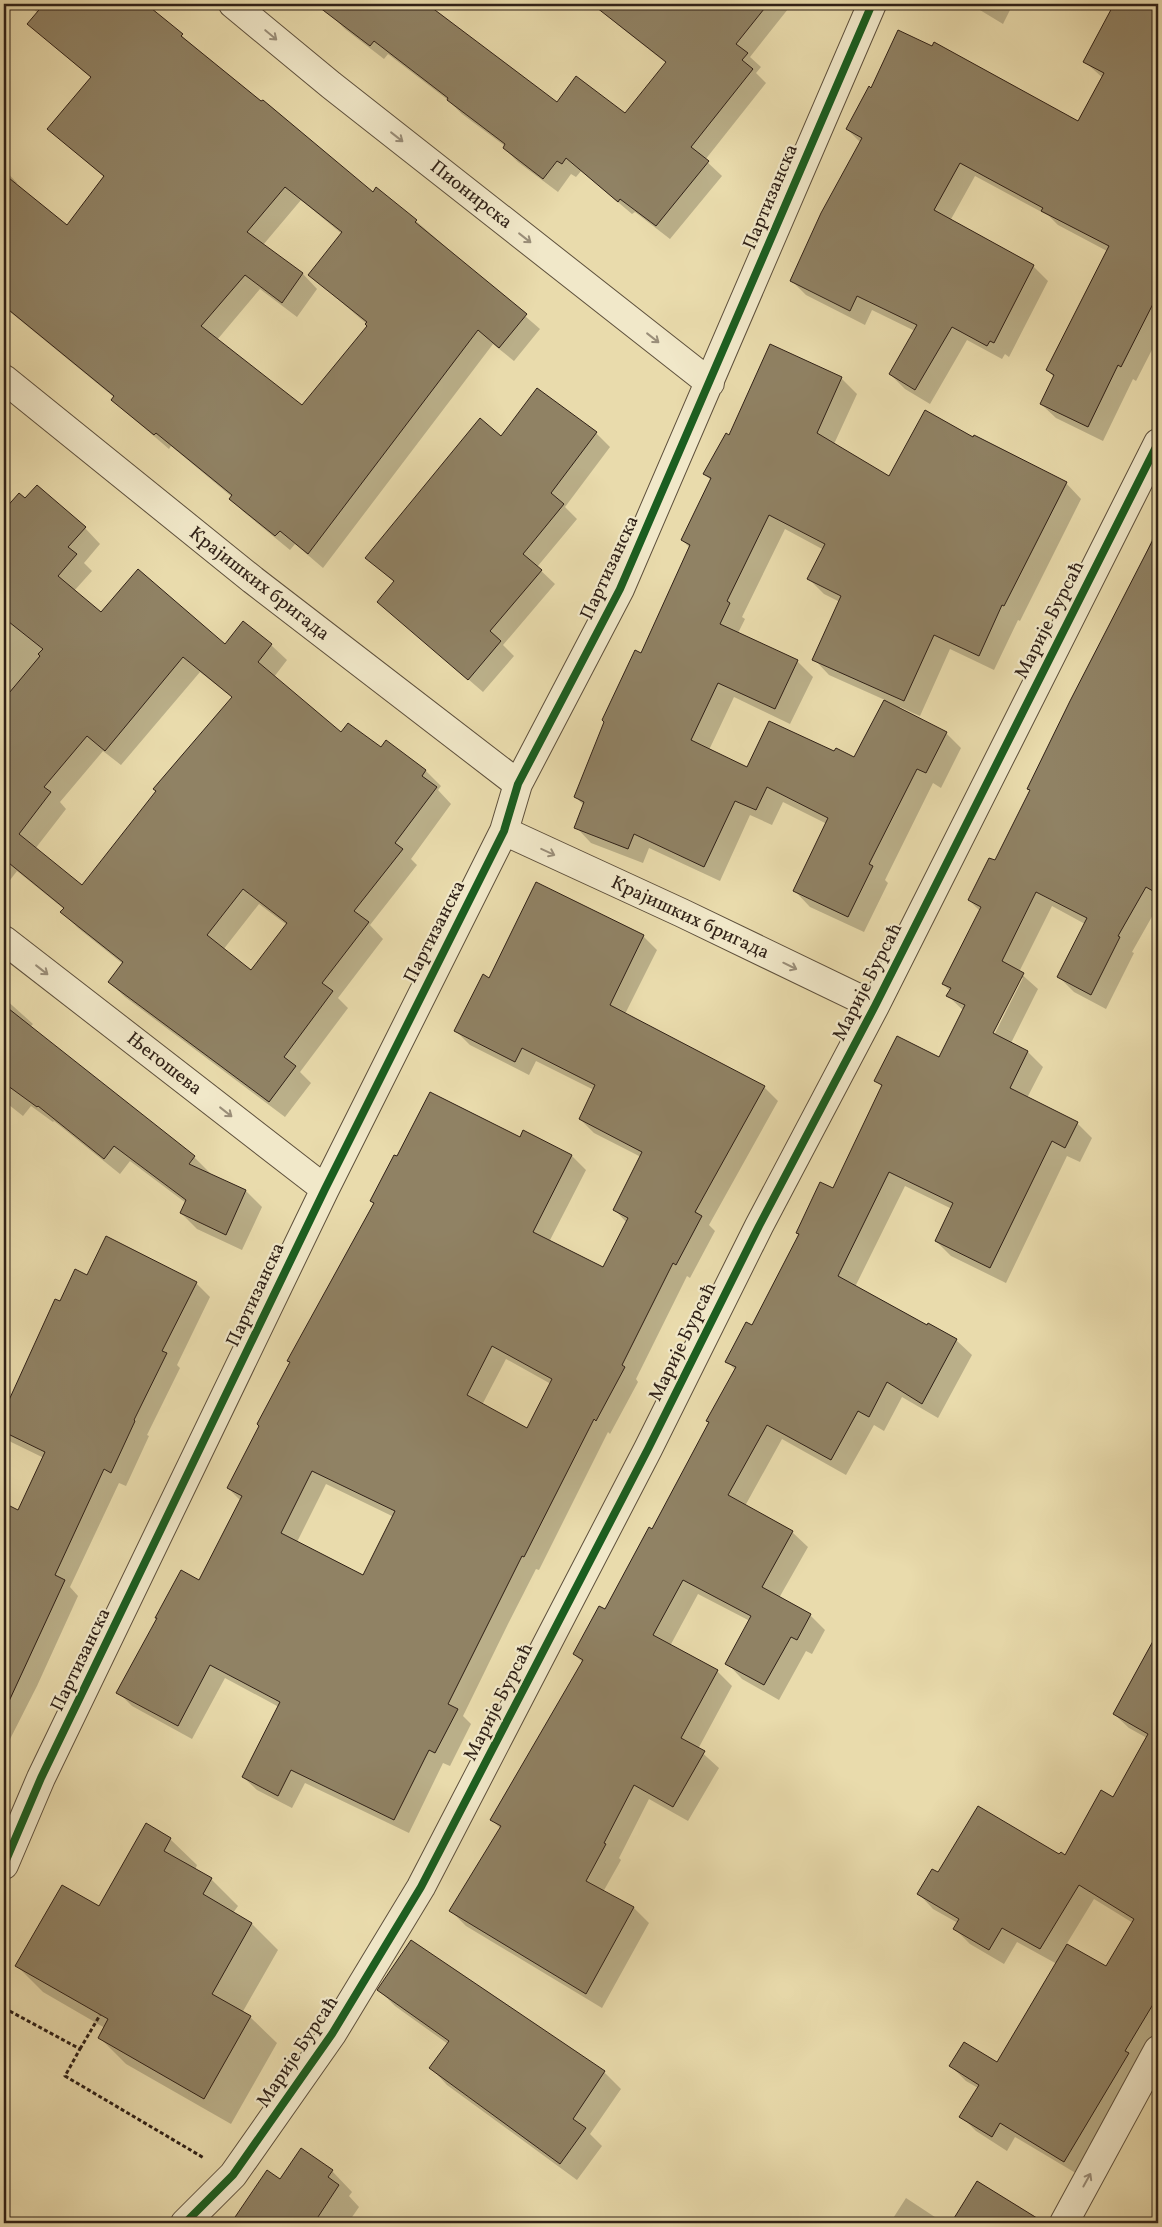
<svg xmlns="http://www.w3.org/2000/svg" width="1162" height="2227" font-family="Vollkorn,serif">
  <rect width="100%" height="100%" fill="#e9dbac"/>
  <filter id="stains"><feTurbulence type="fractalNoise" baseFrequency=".004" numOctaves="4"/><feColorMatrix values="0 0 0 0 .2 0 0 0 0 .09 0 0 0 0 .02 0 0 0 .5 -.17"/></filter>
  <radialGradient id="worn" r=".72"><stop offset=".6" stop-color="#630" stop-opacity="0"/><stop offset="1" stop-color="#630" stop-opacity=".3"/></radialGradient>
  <path fill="#0003" fill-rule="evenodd" d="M27 4H145L197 49 373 194 416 221 540 329 514 361 493 344 323 568 295 544 290 550 245 513 230 499 232 497 171 446 169 449 128 414 113 400 115 398 4 307V169L17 183 15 185 67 227 104 177 49 129 91 78 29 24 38 13ZM301 200 342 234 310 275 369 326 302 406 217 340 260 289 297 317 317 289 303 274 263 245Z
    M335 4H404L422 18 557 103 625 115 666 63 618 25 604 12 610 4H792L750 57 761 67 756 73 766 83 705 160 722 176 670 239 635 212 632 214 581 171 576 177 571 174 558 192 518 162 504 148 505 146 462 114 448 100 388 54 384 59 345 29 331 15 338 6Z
    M970 4H1013L1003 24Z
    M1138 4H1158V338L1136 381 1133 379 1103 441 1056 418 1041 404 1054 377 1047 370 1107 251 1058 225 1049 216 975 176 950 221 1033 266 1048 281 1009 357 1005 354 1002 359 967 340 930 404 905 389 890 374 915 331 872 310 865 325 806 295 791 280 860 142 847 129 1078 123 1103 78 1085 62 1126 25Z
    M4 116 8 121 4 127Z
    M841 378 857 394 834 444 890 477 973 439 1066 483 1081 499 1020 621 1018 620 994 670 950 649 920 716 900 707 899 709 946 733 961 748 941 788 933 783 885 880 888 883 864 932 810 907 795 891 827 824 783 802 772 825 750 815 720 881 649 848 643 863 591 843 576 827 584 806 576 797 690 548 682 540 711 480 704 474 729 436ZM785 529 824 550 809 579 824 594 840 602 814 659 829 675 885 700 855 759 835 753 748 768 709 750 734 697 790 724 813 677 797 661 738 633 745 619 742 617Z
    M596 433 610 447 565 507 577 519 537 567 555 584 503 645 514 656 483 692 379 602 394 582 367 558 502 438Z
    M19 494 26 500 85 528 100 544 84 563 92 571 74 591 102 614 226 645H271L287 660 274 677 341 734 381 749 387 742 426 771 441 786 438 790 451 804 411 859 417 865 370 925 383 939 338 998 348 1008 300 1072 311 1083 285 1117 125 997 109 982 123 964 78 928 62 912 64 909 17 871 4 888V522L5 520 4 512ZM200 672 233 698 82 887 35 849 66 809 60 802 103 751 121 765ZM259 904 287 925 251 972 223 950Z
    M1158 524V906L1132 952 1134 953 1106 1009 1074 992 1059 977 1085 924 1052 906 1019 972 1038 989 1011 1043 1028 1052 1043 1067 1027 1098 1077 1123 1092 1138 1080 1162 1067 1156 1006 1283 951 1256 936 1241 952 1209 905 1186 855 1287 927 1327 956 1340 972 1355 938 1418 902 1397 884 1431 874 1425 846 1475 782 1439 745 1506 792 1532 808 1547 779 1598 810 1615 825 1630 812 1654 806 1651 779 1700 742 1679 727 1663 750 1621 698 1594 670 1646 717 1671 732 1686 698 1749 719 1768 688 1821 649 1799 619 1858 621 1860 603 1892 634 1908 649 1923 602 2008 466 1926 451 1911 501 1829 492 1820 583 1663 574 1654 605 1611 653 1531 710 1423 735 1370 727 1361 753 1327 800 1235 797 1232 833 1190 882 1087 876 1080 940 1059 964 1011 948 996 950 991 943 984 980 911 969 900 996 862 1031 791 1029 789 1141 565ZM1020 978H1023L992 1039 989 1038Z
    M643 936 657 950 625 1014 764 1087 778 1101 709 1225 715 1231 690 1278 687 1276 636 1379 638 1382 610 1434 608 1432 539 1570 536 1569 508 1624 463 1716 471 1724 450 1766 443 1763 409 1833 305 1783 292 1808 257 1790 243 1777 279 1707 225 1678 192 1739 132 1706 118 1692 158 1619 200 1581 241 1501 228 1488 375 1204 371 1201 398 1158 520 1139 524 1132 572 1156 586 1170 549 1242 603 1268 627 1223 614 1209 641 1157 594 1133 580 1119 594 1090 536 1061 529 1075 470 1045 456 1031 490 979ZM506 1359 551 1384 528 1430 482 1405ZM326 1484 394 1517 363 1576 297 1542Z
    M4 998 33 1024 30 1027 194 1157 210 1173 209 1175 246 1191 262 1207 242 1250 197 1229 181 1213 186 1203 130 1161 120 1174 54 1121 53 1122 31 1106 23 1116 4 1101Z
    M88 1277 196 1283 210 1297 177 1365 180 1368 147 1435 149 1436 126 1486 119 1483 70 1587 78 1596 37 1686 4 1751V1505L18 1512 44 1458 11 1442 4 1435V1414L56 1301 60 1303Z
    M1147 1656 1158 1661V2035L1079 2175 1015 2137 1007 2151 976 2131 961 2116 978 2088 966 2081 951 2066 998 2064 1057 1964 1017 1942 1004 1964 970 1944 955 1929 958 1923 933 1909 919 1894 939 1874 1066 1856 1113 1798 1147 1738 1129 1728 1114 1714ZM1094 1899 1133 1923 1107 1968 1066 1945Z
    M146 1825 170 1839 197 1865 195 1870 211 1879 238 1906 233 1913 252 1924 278 1950 242 2013 250 2017 277 2043 231 2124 126 2064 100 2038 105 2028 43 1992 17 1966 99 1908Z
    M412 1942 604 2072 621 2089 590 2134 602 2146 577 2180 447 2085 431 2068 448 2044 395 2006 379 1990Z
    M332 2171 352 2192 349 2196 359 2207 348 2223H233L267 2172 281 2180Z
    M977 2183 1033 2217 1039 2223H952Z
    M906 2198 944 2223H890Z"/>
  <path fill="#908264" stroke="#302117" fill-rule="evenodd" d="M44 4H146L183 34 181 36 261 101 263 100 373 192 376 187 417 220 415 222 527 314 499 348 478 330 308 554 280 531 275 536 229 499 232 495 156 433 154 435 111 400 114 396 4 306V174L67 225 104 176 47 129 91 77 27 24ZM285 187 342 232 308 275 367 322 365 324 367 326 302 405 201 326 245 275 282 303 303 273 247 232Z
    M315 4H427L557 102 576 76 625 113 666 62 592 4H768L736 44 748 53 742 60 753 69 691 147 709 161 656 226 620 199 618 202 566 158 562 164 557 161 543 179 503 148 505 144 447 100 448 98 374 41 370 46Z
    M1114 4H1158V294L1121 367 1118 365 1088 427 1040 404 1054 375 1046 370 1109 246 1041 211 1043 208 960 163 934 210 1034 265 994 343 990 341 987 346 952 327 915 390 889 374 917 325 857 296 850 311 790 281 821 213 862 138 846 129 869 86 871 88 898 30 932 46 934 42 1078 121 1104 73 1083 62Z
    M770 344 842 377 817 433 889 476 925 410 973 437 974 435 1067 482 1004 606 1002 605 979 656 934 635 904 701 812 660 841 596 807 579 825 544 769 515 727 601 730 603 720 624 798 660 775 709 718 683 691 740 747 767 769 721 834 751 836 748 854 757 884 700 947 732 926 773 917 769 869 864 873 866 848 917 793 891 828 818 767 787 756 810 735 801 704 867 634 834 628 849 574 828 584 802 574 797 604 722 602 720 635 650 641 653 690 545 681 540 711 478 703 474 726 433 729 435Z
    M537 388 597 432 551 493 564 504 523 554 542 570 490 631 501 641 468 680 377 602 394 581 365 558 480 418 501 436Z
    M37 485 86 527 68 547 77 554 58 576 101 612 138 569 225 644 243 621 272 644 258 662 341 732 348 723 381 747 386 740 426 770 422 776 437 787 395 843 403 849 354 911 369 922 322 983 333 991 284 1057 296 1066 269 1102 108 982 123 962 60 912 64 908 4 859V699L40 656 38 654 43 649 4 618V510L19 493 25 498ZM183 657 232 697 153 789 156 791 82 885 19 834 51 792 44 787 87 736 105 751ZM243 889 287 923 251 970 207 935Z
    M1158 530V894L1146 887 1118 936 1120 937 1091 995 1057 977 1087 918 1036 892 1002 961 1024 973 993 1033 1028 1051 1010 1088 1078 1122 1065 1148 1052 1141 990 1268 935 1241 953 1203 889 1172 838 1276 927 1325 928 1323 957 1339 922 1404 887 1382 869 1417 858 1411 831 1460 767 1425 728 1495 793 1531 762 1587 811 1614 797 1640 791 1637 764 1685 725 1664 751 1616 683 1580 653 1635 718 1670 681 1738 705 1751 673 1807 634 1785 604 1843 606 1844 586 1881 634 1907 586 1994 449 1911 501 1826 490 1820 583 1660 573 1654 599 1606 605 1609 649 1527 652 1529 709 1422 706 1421 736 1367 725 1362 746 1322 752 1325 799 1234 796 1233 820 1182 833 1188 882 1085 874 1081 897 1036 939 1057 965 1005 946 996 951 988 942 984 981 907 968 900 989 858 995 860 1030 790 1027 789 1070 701Z
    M536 882 644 935 610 1005 765 1086 695 1212 702 1216 676 1265 673 1263 622 1365 625 1367 596 1421 594 1419 524 1557 522 1556 448 1704 458 1709 435 1753 429 1750 394 1820 291 1770 278 1796 242 1777 280 1702 210 1665 178 1726 116 1693 157 1618H155L181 1570 199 1580 242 1496 227 1488 259 1426 257 1424 290 1362 287 1361 374 1203 370 1201 394 1155 397 1156 430 1092 520 1137 523 1130 572 1155 533 1232 603 1267 628 1218 613 1210 642 1152 579 1119 595 1085 522 1048 515 1062 454 1031 483 974 489 978ZM492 1346 552 1379 527 1428 467 1395ZM312 1471 395 1511 363 1575 281 1533Z
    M4 1005 195 1156 189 1164 246 1190 226 1235 180 1213 186 1200 114 1146 104 1159 38 1106 37 1107 4 1083Z
    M106 1236 197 1282 162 1351 167 1353 134 1420 135 1421 111 1473 104 1469 55 1575 65 1580 4 1712V1503L18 1510 45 1452 4 1432V1411L55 1299 60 1301 75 1269 87 1275Z
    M1158 1632V1996L1125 2051 1129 2053 1064 2162 1000 2123 992 2137 959 2117 979 2085 949 2066 964 2042 997 2062 1067 1944 1106 1966 1134 1919 1079 1885 1040 1949 1002 1928 989 1950 953 1929 959 1919 917 1894 932 1869 938 1872 978 1806 1059 1854 1061 1852 1065 1855 1101 1790 1113 1797 1148 1734 1113 1714Z
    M146 1823 171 1838 164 1851 212 1878 203 1894 252 1923 212 1994 251 2016 204 2099 98 2038 108 2019 15 1966 62 1885 99 1906Z
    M411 1940 605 2071 573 2119 586 2128 560 2164 429 2068 449 2041 377 1990Z
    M301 2148 333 2170 328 2177 339 2185 314 2223H231L267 2170 280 2179Z
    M977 2181 1045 2223H951Z"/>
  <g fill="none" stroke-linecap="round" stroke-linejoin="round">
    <defs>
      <path id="minor" d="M233 4 331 85 710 383
        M4 379 253 580 518 784
        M504 831 682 913 875 1006
        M4 940 325 1189
        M4 1865 41 1778 325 1189 504 831 518 784 620 589 872 4
        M185 2223 233 2175 332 2034 421 1887 648 1449 759 1226 875 1006 1158 443
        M1064 2223 1158 2050"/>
    </defs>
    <use href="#minor" stroke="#5e503c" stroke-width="30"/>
    <path stroke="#302117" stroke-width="3" stroke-dasharray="4 2.5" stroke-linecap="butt" d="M4 2008 80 2049 65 2076 204 2158
      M80 2049 100 2015"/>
    <use href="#minor" stroke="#f1e8c9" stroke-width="28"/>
    <defs>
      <path id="cycleway" d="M4 1865 41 1778 325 1189 504 831 518 784 620 589 872 4
        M185 2223 233 2175 332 2034 421 1887 648 1449 759 1226 875 1006 1158 443"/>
    </defs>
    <use href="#cycleway" stroke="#f1e8c9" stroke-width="11"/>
    <use href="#cycleway" stroke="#1b5e20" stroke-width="8"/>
  </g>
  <defs><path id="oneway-shaft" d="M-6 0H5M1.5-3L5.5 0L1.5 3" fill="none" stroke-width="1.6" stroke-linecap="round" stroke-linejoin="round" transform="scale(1.25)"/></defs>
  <g stroke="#9a8e79">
    <use href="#oneway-shaft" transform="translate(271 35) rotate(40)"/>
    <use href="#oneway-shaft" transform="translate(397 137) rotate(38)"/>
    <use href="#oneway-shaft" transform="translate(525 238) rotate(38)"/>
    <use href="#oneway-shaft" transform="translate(653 338) rotate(38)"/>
    <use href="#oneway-shaft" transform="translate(548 852) rotate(25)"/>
    <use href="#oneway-shaft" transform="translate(790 966) rotate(26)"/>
    <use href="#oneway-shaft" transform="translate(42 970) rotate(38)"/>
    <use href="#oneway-shaft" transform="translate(226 1112) rotate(38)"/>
    <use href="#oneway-shaft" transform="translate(1087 2180) rotate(-61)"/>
  </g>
  <g text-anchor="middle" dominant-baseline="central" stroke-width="4.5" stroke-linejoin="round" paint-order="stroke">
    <g font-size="19" fill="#302117" stroke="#f1e8c9">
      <text transform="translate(471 195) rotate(38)">Пионирска</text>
      <text transform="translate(771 197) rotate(-67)">Партизанска</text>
      <text transform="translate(610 568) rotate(-65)">Партизанска</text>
      <text transform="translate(259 584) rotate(38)">Крајишких бригада</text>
      <text transform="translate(1050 620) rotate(-63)">Марије Бурсаћ</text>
      <text transform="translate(690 918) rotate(25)">Крајишких бригада</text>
      <text transform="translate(435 932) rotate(-63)">Партизанска</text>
      <text transform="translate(868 982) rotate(-63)">Марије Бурсаћ</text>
      <text transform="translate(164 1064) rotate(38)">Његошева</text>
      <text transform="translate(256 1295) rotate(-65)">Партизанска</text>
      <text transform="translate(683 1342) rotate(-64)">Марије Бурсаћ</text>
      <text transform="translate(81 1660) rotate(-64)">Партизанска</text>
      <text transform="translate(499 1702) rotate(-63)">Марије Бурсаћ</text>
      <text transform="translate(298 2052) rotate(-56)">Марије Бурсаћ</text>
    </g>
  </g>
  <rect width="1162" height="2227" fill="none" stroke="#e9dbac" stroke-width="20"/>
  <rect x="5" y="5" width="1152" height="2217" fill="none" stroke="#302117" stroke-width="2.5"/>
  <rect x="10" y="10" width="1142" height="2207" fill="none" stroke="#302117"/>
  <rect width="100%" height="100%" filter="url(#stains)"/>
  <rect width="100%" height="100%" fill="url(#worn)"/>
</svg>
